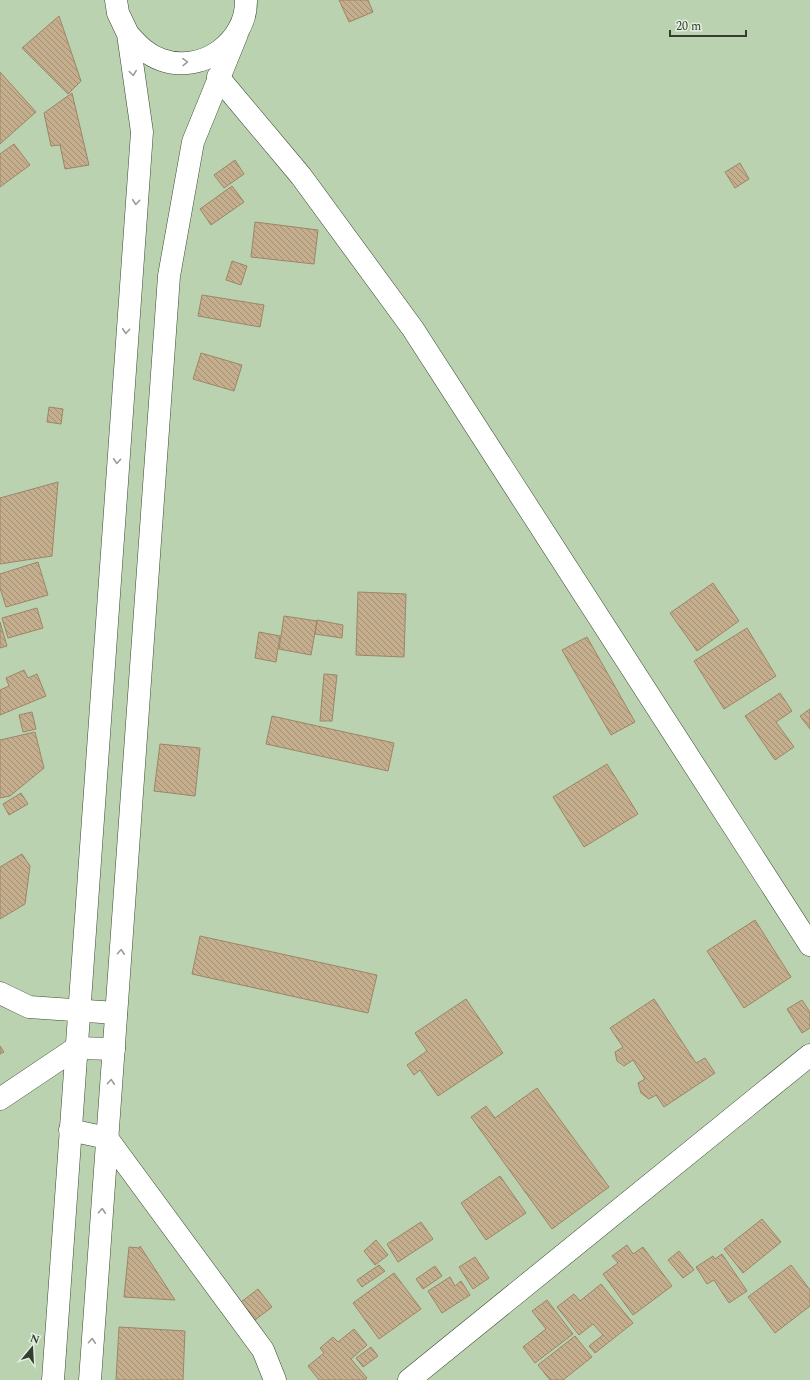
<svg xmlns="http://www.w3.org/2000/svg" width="810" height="1380" font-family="Spectral,serif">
  <defs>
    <pattern id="building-back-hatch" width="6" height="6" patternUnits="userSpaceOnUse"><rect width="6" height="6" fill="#c5ae8d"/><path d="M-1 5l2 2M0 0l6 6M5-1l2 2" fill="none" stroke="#a18f74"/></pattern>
  </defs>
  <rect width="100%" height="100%" fill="#bad2b0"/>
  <path fill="url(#building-back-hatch)" stroke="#9c8666" d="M339 0H368L373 12 349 22Z
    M59 16 81 81 68 94 22 48Z
    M0 72 36 112 0 144Z
    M72 93 89 165 65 169 60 145 51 146 44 113Z
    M14 144 30 165 0 187V154Z
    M235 160 244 174 224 188 214 175Z
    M740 163 749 179 735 188 725 172Z
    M232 186 244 202 211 225 200 209Z
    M255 222 318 230 314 264 251 257Z
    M232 261 247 266 241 285 226 280Z
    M202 295 264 305 260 327 198 316Z
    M201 353 242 365 234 391 193 379Z
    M49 407 63 409 61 424 47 422Z
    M58 482 52 556 0 564V498Z
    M38 562 48 595 6 607 0 588V574Z
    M713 583 739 621 697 651 670 613Z
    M358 592 406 594 404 657 356 655Z
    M37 608 43 628 8 638 2 618Z
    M284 616 317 621 311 655 279 649Z
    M317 620 343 625 342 638 315 634Z
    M0 622 7 646 0 648Z
    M747 628 776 676 724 709 694 661Z
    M259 632 280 636 276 662 255 658Z
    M587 637 635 722 611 735 562 650Z
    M24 670 28 678 37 674 46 696 0 715V690L9 686 6 678Z
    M324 674 337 675 332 721H320Z
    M780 693 792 711 776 722 794 747 775 760 745 716Z
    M810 709V729L800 716Z
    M32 712 36 729 23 732 19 715Z
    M272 716 394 743 388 771 266 744Z
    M35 732 44 768 10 796 0 798V740Z
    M160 744 200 748 195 796 154 791Z
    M607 764 638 814 584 847 553 797Z
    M21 793 28 804 9 815 3 804Z
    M22 854 30 866 25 904 0 919V867Z
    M755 920 791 977 744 1008 707 951Z
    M200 936 377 975 368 1013 192 974Z
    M466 999 503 1053 438 1096 420 1070 414 1075 407 1065 427 1051 415 1033Z
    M654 999 696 1063 705 1058 715 1073 664 1107 656 1095 649 1099 641 1093 638 1083 645 1079 633 1060 624 1066 617 1061 615 1052 623 1047 610 1028Z
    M802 1000 810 1012V1028L802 1033 787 1009Z
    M0 1046 4 1052 0 1054Z
    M537 1088 609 1187 552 1229 471 1117 486 1106 495 1118Z
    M500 1176 526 1213 486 1240 461 1203Z
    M762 1219 781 1242 743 1273 724 1249Z
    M421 1222 433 1239 398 1262 387 1244Z
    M376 1240 388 1255 375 1265 364 1251Z
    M627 1245 633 1254 643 1247 672 1286 633 1315 603 1274 618 1263 612 1256Z
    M140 1246 175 1300 124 1297 129 1247 140 1248Z
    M679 1251 694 1270 683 1278 668 1260Z
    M722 1254 747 1291 729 1303 714 1280 707 1284 696 1267 713 1256 715 1259Z
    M475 1257 489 1278 473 1289 459 1267Z
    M379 1265 385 1271 362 1287 357 1280Z
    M791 1265 810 1290V1306L775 1333 748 1297Z
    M435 1266 442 1276 423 1289 416 1279Z
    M394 1273 421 1309 379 1339 353 1303Z
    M450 1277 455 1286 461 1281 470 1295 442 1313 428 1291Z
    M601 1284 633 1323 595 1353 589 1346 603 1335 593 1324 579 1335 557 1307 574 1294 580 1301Z
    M258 1289 272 1307 255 1320 241 1302Z
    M547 1300 573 1334 535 1363 523 1347 546 1329 532 1311Z
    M119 1327 185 1331 183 1380H116Z
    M354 1329 367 1345 351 1359 367 1378 365 1380H319L308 1366 324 1353 320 1348 333 1337 338 1342Z
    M575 1336 592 1357 563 1380H550L538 1365Z
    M371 1347 378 1356 363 1367 356 1358Z"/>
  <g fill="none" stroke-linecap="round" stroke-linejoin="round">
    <defs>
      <path id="minor" d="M218 77 301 176 413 329 810 945
        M0 993 29 1007 116 1013
        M0 1099 76 1048 114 1049
        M70 1130 107 1138 263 1350 275 1380
        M409 1380 810 1055"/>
      <path id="highway" d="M128 34C138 45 147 55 162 60 202 74 247 42 246 0
        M53 1380 142 132 128 34 118 13 116 0
        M90 1380 169 276 193 142 237 34"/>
    </defs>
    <use href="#minor" stroke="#374b2f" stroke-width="23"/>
    <use href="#highway" stroke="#374b2f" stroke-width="23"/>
    <use href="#minor" stroke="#fff" stroke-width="22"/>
    <use href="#highway" stroke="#fff" stroke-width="22"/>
  </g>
  <defs><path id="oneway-chevron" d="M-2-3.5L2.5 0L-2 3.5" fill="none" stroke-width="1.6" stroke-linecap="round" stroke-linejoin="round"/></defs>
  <g stroke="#9a9e98">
    <use href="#oneway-chevron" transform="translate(185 62) rotate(-2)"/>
    <use href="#oneway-chevron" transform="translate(133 73) rotate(82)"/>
    <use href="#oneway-chevron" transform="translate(136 202) rotate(95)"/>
    <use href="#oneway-chevron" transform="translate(126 331) rotate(94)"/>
    <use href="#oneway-chevron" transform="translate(117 461) rotate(94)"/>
    <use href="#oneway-chevron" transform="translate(121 952) rotate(-86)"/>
    <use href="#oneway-chevron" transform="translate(111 1082) rotate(-86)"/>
    <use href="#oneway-chevron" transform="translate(102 1211) rotate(-86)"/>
    <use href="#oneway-chevron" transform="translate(92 1341) rotate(-86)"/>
  </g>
  <g transform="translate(32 1348) rotate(18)" stroke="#e2eedd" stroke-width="3" paint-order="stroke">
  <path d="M0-3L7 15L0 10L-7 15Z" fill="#343e30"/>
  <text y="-6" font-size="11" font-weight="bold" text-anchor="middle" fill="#343e30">N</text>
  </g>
  <path d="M670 30v6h76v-6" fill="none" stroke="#343e30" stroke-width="2"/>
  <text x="676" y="30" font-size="12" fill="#343e30" stroke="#e2eedd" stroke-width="3" paint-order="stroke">20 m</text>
</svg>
